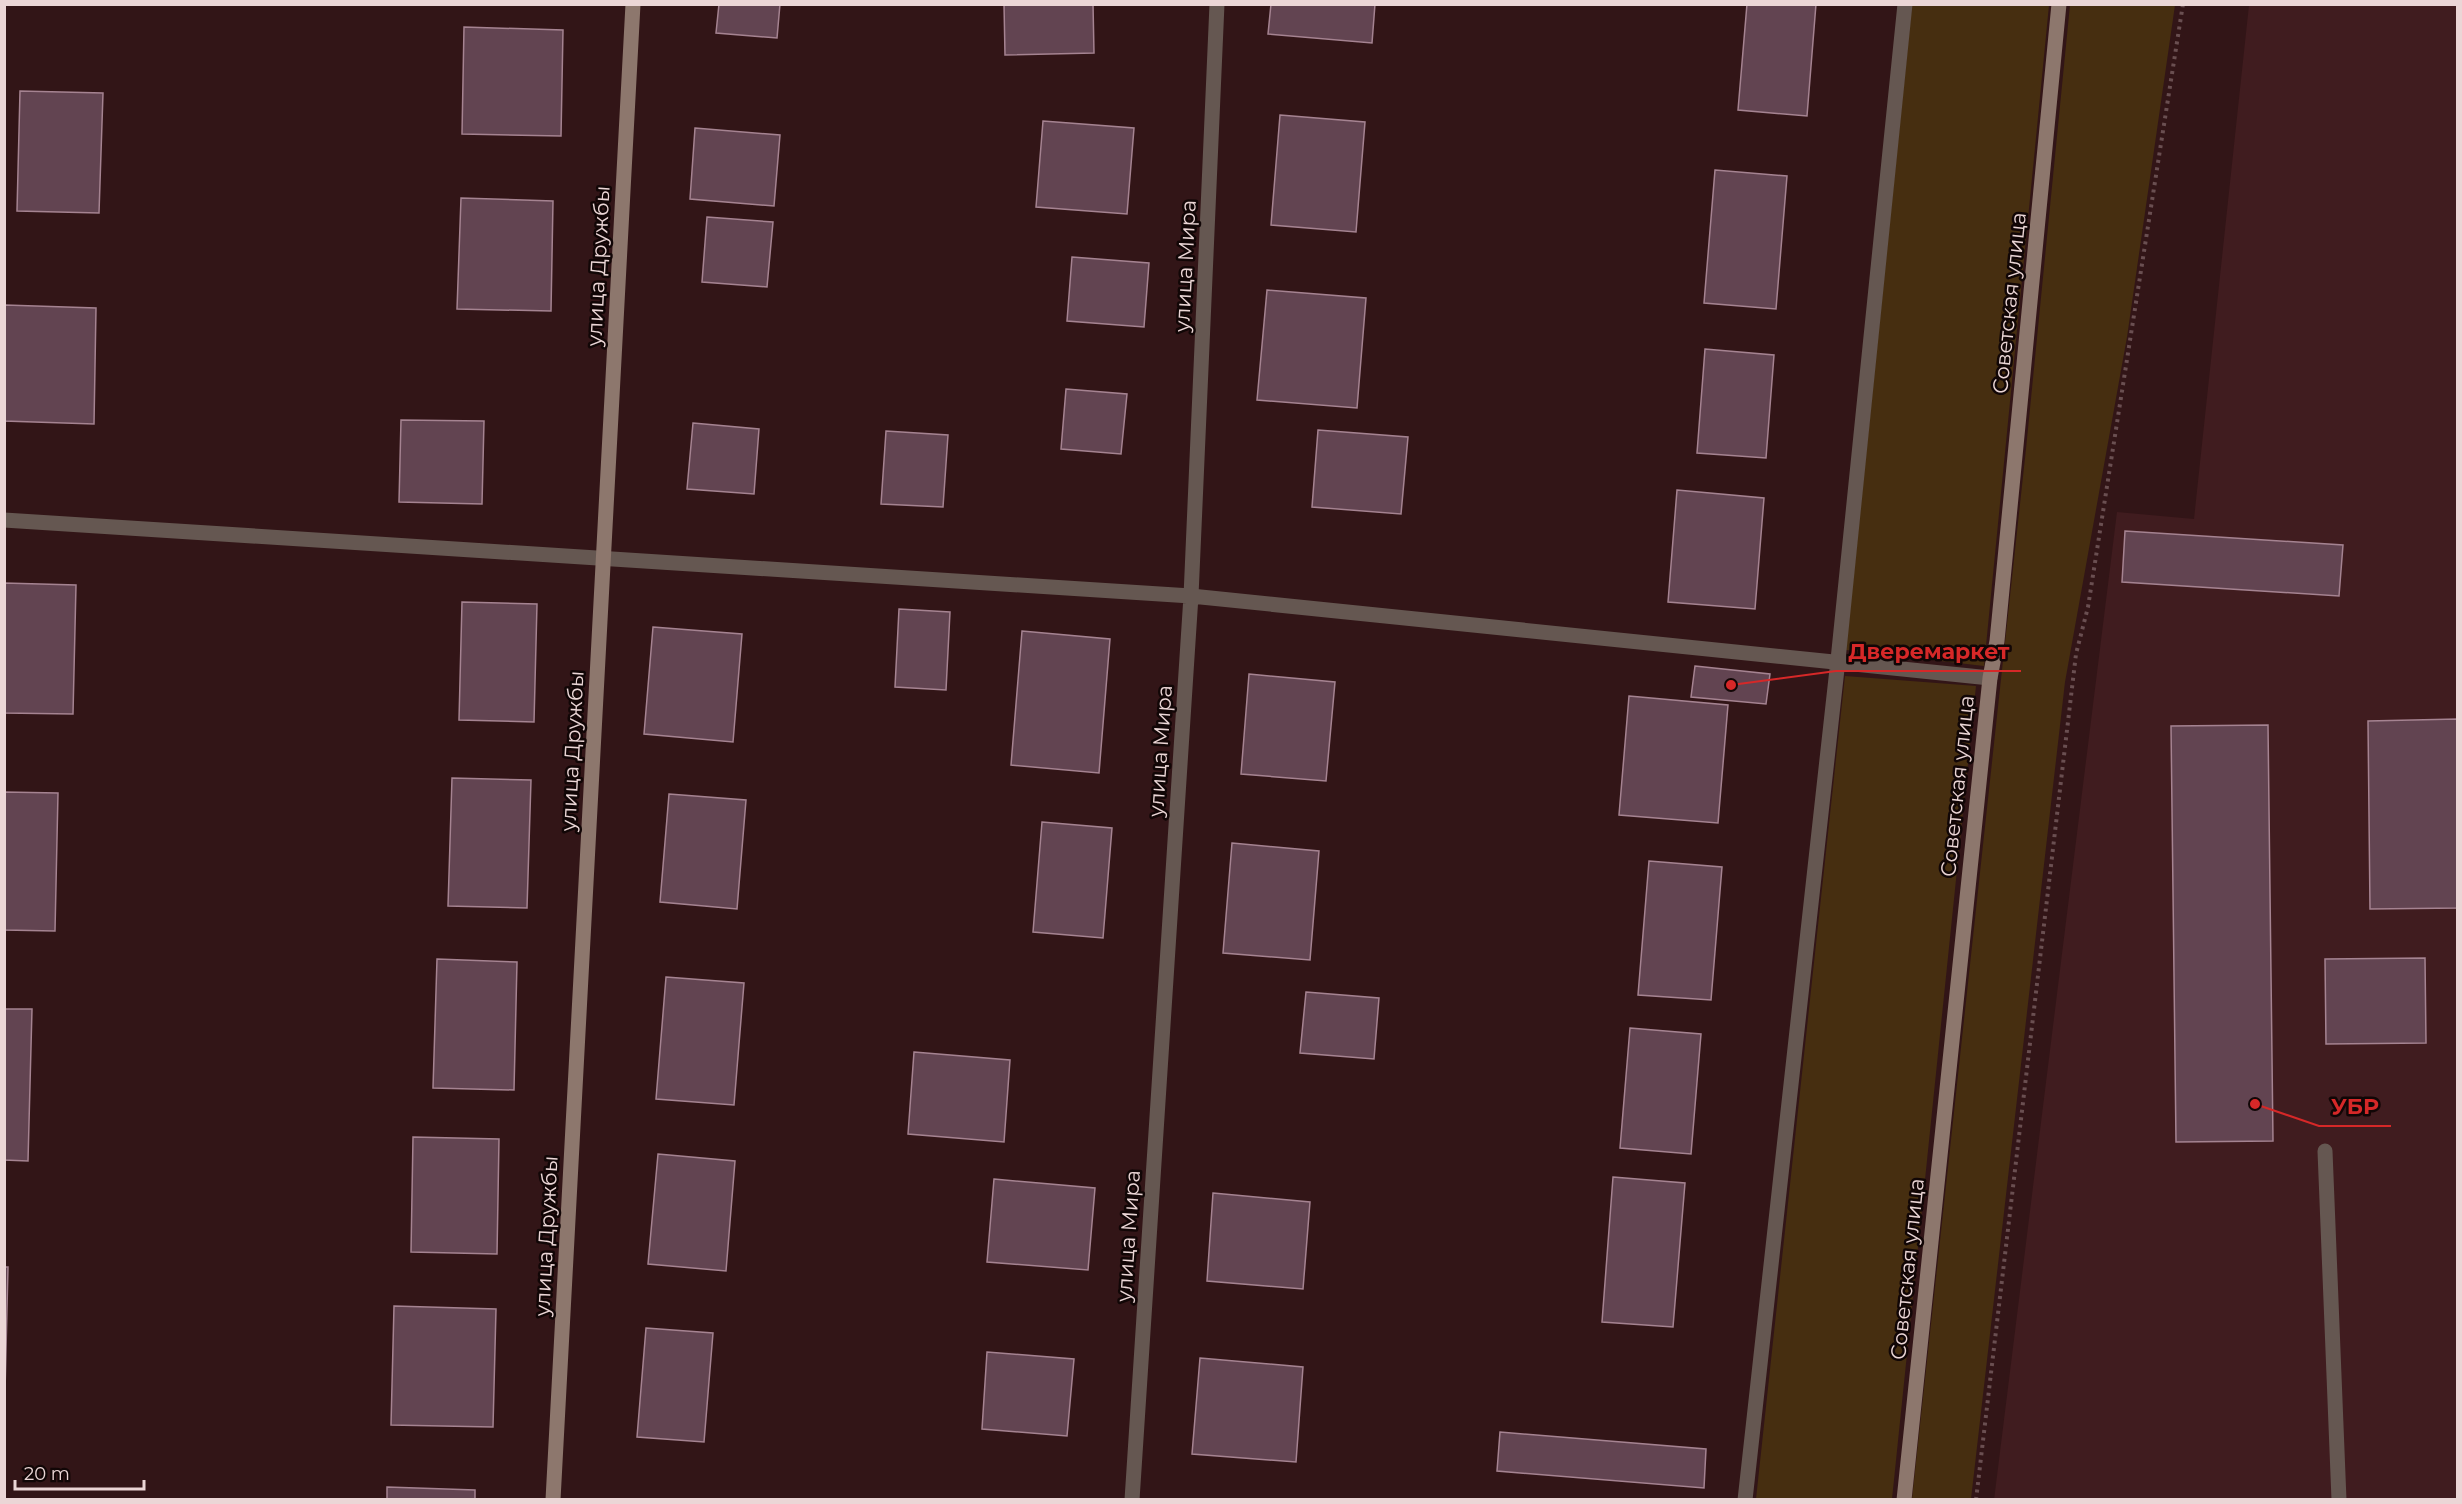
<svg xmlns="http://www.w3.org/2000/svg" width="2462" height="1504" font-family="Montserrat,sans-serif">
  <rect width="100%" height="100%" fill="#321517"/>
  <path fill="#401c1f" d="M2249 5H2457V1499L1994 1500 2117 512 2194 519Z"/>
  <path fill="#462e10" d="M1912 5H2049L1984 666 1846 650Z
    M2070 5H2175L2127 337 2065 682 1971 1499H1912L2026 449Z
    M1845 676 1976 686 1892 1499H1756Z"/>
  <path fill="#624451" stroke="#a58391" stroke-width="1.5" d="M719 4H780L777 38 716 33Z
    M1004 4H1093L1094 53 1005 55Z
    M1271 4H1375L1372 43 1268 34Z
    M1747 4H1816L1807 116 1738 110Z
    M464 27 563 30 561 136 462 134Z
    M20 91 103 93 99 213 17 211Z
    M1280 115 1365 122 1356 232 1271 225Z
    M1043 121 1134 128 1127 214 1036 207Z
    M695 128 780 135 774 206 690 199Z
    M1715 170 1787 176 1776 309 1704 303Z
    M461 198 553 201 551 311 457 309Z
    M707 217 773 222 767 287 702 282Z
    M1072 257 1149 263 1144 327 1067 321Z
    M1267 290 1366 298 1357 408 1257 400Z
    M5 305 96 308 94 424 4 421Z
    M1705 349 1774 355 1766 458 1697 453Z
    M1066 389 1127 394 1121 454 1061 449Z
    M401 420 484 421 482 504 399 502Z
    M693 423 759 429 754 494 687 489Z
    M1318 430 1408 437 1401 514 1312 507Z
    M886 431 948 435 943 507 881 504Z
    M1677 490 1764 498 1755 609 1668 602Z
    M2125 531 2343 545 2339 596 2122 582Z
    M4 583 76 585 73 714 4 713Z
    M462 602 537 604 534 722 459 720Z
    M899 609 950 612 946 690 895 687Z
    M653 627 742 634 733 742 644 734Z
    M1022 631 1110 639 1099 773 1011 765Z
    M1695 666 1770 674 1766 704 1691 697Z
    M1249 674 1335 682 1326 781 1241 774Z
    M1629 696 1728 705 1718 823 1619 815Z
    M2457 719 2458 908 2370 909 2368 721Z
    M2268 725 2273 1141 2176 1142 2171 726Z
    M452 778 531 780 527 908 448 906Z
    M4 792 58 793 55 931 4 930Z
    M669 794 746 800 737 909 660 902Z
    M1042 822 1112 828 1103 938 1033 932Z
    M1232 843 1319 851 1310 960 1223 953Z
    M1649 861 1722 867 1711 1000 1638 995Z
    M2425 958 2426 1043 2326 1044 2325 959Z
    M437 959 517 962 514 1090 433 1088Z
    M666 977 744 983 734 1105 656 1099Z
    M1306 992 1379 998 1374 1059 1300 1053Z
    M4 1009H32L28 1161 4 1160Z
    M1630 1028 1701 1034 1691 1154 1620 1148Z
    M914 1052 1010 1060 1004 1142 908 1134Z
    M413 1137 499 1139 497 1254 411 1252Z
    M658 1154 735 1161 726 1271 648 1264Z
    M1613 1177 1685 1183 1673 1327 1602 1322Z
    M994 1179 1095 1188 1088 1270 987 1262Z
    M1213 1193 1310 1202 1303 1289 1207 1281Z
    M4 1267H8L5 1392H4Z
    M394 1306 496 1309 493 1427 391 1425Z
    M646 1328 713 1333 704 1442 637 1437Z
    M987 1352 1074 1359 1067 1436 982 1429Z
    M1200 1358 1303 1367 1296 1462 1192 1454Z
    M1500 1432 1706 1449 1704 1488 1497 1471Z
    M387 1487 475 1490V1500H387Z"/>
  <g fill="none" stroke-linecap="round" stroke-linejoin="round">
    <path stroke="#6a4f51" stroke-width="4" stroke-dasharray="3 4.5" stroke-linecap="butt" d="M1976 1500 2076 654 2088 607 2183 4"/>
    <path stroke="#655751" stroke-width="15" d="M2325 1151 2339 1500"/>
    <path stroke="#655751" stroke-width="15" d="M4 520 1191 596 1990 678
      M1132 1500 1191 596 1217 4
      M1745 1500 1838 660 1905 4"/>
    <path stroke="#8d776d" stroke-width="15" d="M553 1500 633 4
      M1904 1500 1990 678 1997 641 2059 4"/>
  </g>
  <g text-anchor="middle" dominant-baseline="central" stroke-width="5" stroke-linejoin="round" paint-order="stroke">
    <g font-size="21" fill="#ebd6d6" stroke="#110606">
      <text transform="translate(598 266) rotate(-87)">улица Дружбы</text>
      <text transform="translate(1185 266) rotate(-87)">улица Мира</text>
      <text transform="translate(2009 303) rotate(-84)">Советская улица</text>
      <text transform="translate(572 751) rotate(-87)">улица Дружбы</text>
      <text transform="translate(1160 751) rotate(-86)">улица Мира</text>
      <text transform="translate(1957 786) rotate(-84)">Советская улица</text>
      <text transform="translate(546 1236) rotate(-87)">улица Дружбы</text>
      <text transform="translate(1128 1236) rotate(-86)">улица Мира</text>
      <text transform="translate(1907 1269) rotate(-84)">Советская улица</text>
    </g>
  </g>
  <path fill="none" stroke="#d62828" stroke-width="2" d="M1731 685L1836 671H2021M2255 1104L2319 1126H2391"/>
  <g fill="#d62828" stroke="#110606" stroke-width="2">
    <circle cx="1731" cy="685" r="6"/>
    <circle cx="2255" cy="1104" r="6"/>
  </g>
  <g font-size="22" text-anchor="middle" font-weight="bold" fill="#d62828" stroke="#110606" stroke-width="5" stroke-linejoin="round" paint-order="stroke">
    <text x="1929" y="659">Дверемаркет</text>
    <text x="2355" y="1114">УБР</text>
  </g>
  <rect width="2462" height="1504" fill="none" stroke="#ebd6d6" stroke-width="12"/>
  <path d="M15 1480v9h129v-9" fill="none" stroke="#ebd6d6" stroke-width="3"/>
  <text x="24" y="1480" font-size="18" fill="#ebd6d6" stroke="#110606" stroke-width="4.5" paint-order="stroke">20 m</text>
</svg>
